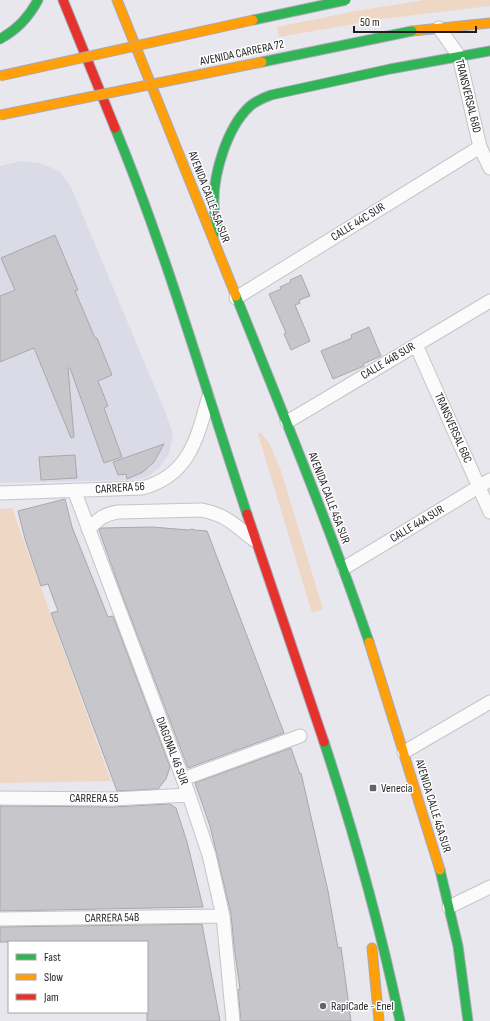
<svg xmlns="http://www.w3.org/2000/svg" width="490" height="1021" font-family="'Sofia Sans Condensed',sans-serif">
  <rect width="100%" height="100%" fill="#e7e7ed"/>
  <path fill="#dbdbe7" d="M21 161 40 163 59 171 71 187 166 414 173 434 169 454 159 468 146 478 131 480 0 483V166Z"/>
  <path fill="#efd7c5" d="M425 0H490V6L382 19 279 37 277 27 356 11Z
    M259 433H261L269 443 281 471 323 609 312 613 258 434Z
    M12 508 111 781 0 783V509Z"/>
  <path fill="#c7c7cb" stroke="#a8a8ac" d="M55 235 78 290 75 291 95 338H97L112 375 98 381 108 406 104 408 122 457 104 463 70 368H68L74 437 71 438 34 348 0 362V296L15 290 1 258Z
    M301 275 310 296 299 300 300 303 295 305 310 341 291 350 284 334 286 333 269 294 281 289 280 287 291 282 290 280Z
    M369 327 381 356 363 364 364 366 333 379 321 351 352 338 351 335Z
    M164 444 154 462 143 472 127 479 126 474 118 475 113 462Z
    M75 455 77 478 41 480 39 457Z
    M65 499 72 527 108 617 113 616 170 767 166 779 158 789 117 791 51 613 58 611 48 584 41 586 25 539 18 511Z
    M152 527 189 530 192 529 195 530 207 531 284 733 188 768 121 592 99 530 101 528Z
    M291 748 300 774 301 773 328 891 338 948 341 947 351 1021H241L238 990 240 989 234 946 231 914 210 826 195 783Z
    M170 804 176 808 187 842 203 907 0 911V806L113 807Z
    M202 924 220 1021H147V942H0V927Z"/>
  <g fill="none" stroke-linecap="round" stroke-linejoin="round">
    <defs>
      <path id="street" d="M439 28 459 56 480 147 490 168
        M236 298 480 147
        M416 345 490 512
        M287 422 490 301
        M74 490 189 795 209 855 223 916 233 1021
        M0 493 142 488C188 476 197 440 208 399
        M88 529C99 519 104 514 118 512L201 510C225 514 235 525 254 540
        M344 568 490 480
        M404 752 490 702
        M183 779 300 736
        M0 798 113 799 189 795
        M449 907 490 887
        M0 919 223 916"/>
      <path id="fast" d="M0 39C17 30 29 17 38 0
        M115 128C167 254 204 385 247 514
        M218 232C217 223 214 214 214 204 213 174 227 128 249 107 255 101 263 98 271 95L390 69 490 51
        M236 296C282 411 329 525 369 642
        M324 742C354 833 380 926 400 1021
        M440 870 458 946 468 1021"/>
      <path id="slow" d="M117 0 236 296
        M412 31 490 23
        M369 642 440 870
        M372 948 379 1021"/>
      <path id="jam" d="M63 0 115 128
        M247 514 324 742"/>
    </defs>
    <use href="#street" stroke="#c5c5c9" stroke-width="15"/>
    <use href="#fast" stroke="#aaa8ba" stroke-width="11"/>
    <use href="#slow" stroke="#aaa8ba" stroke-width="11"/>
    <use href="#jam" stroke="#aaa8ba" stroke-width="11"/>
    <use href="#street" stroke="#fbfbfc" stroke-width="13"/>
    <use href="#fast" stroke="#30b455" stroke-width="9"/>
    <use href="#slow" stroke="#ff9f0a" stroke-width="9"/>
    <use href="#jam" stroke="#e5322d" stroke-width="9"/>
    <defs>
      <path id="fast-bridge" d="M253 20 346 0
        M262 62 412 31"/>
      <path id="slow-bridge" d="M0 76 253 20
        M0 115 262 62"/>
    </defs>
    <use href="#fast-bridge" stroke="#aaa8ba" stroke-width="11" stroke-linecap="butt"/>
    <use href="#slow-bridge" stroke="#aaa8ba" stroke-width="11" stroke-linecap="butt"/>
    <use href="#fast-bridge" stroke="#30b455" stroke-width="9"/>
    <use href="#slow-bridge" stroke="#ff9f0a" stroke-width="9"/>
  </g>
  <g fill="#646468" stroke="#fff" stroke-width="1.5">
    <rect x="369" y="784" width="8" height="8" rx="2"/>
    <circle cx="323" cy="1006" r="4"/>
  </g>
  <g text-anchor="middle" dominant-baseline="central" stroke-width="3" stroke-linejoin="round" paint-order="stroke">
    <g font-size="12" fill="#1e1e21" stroke="#fff">
      <text transform="translate(242 53) rotate(-12)">AVENIDA CARRERA 72</text>
      <text transform="translate(468 96) rotate(76)">TRANSVERSAL 68D</text>
      <text transform="translate(209 197) rotate(69)">AVENIDA CALLE 45A SUR</text>
      <text transform="translate(358 222) rotate(-32)">CALLE 44C SUR</text>
      <text transform="translate(388 361) rotate(-31)">CALLE 44B SUR</text>
      <text transform="translate(453 428) rotate(66)">TRANSVERSAL 68C</text>
      <text transform="translate(120 488) rotate(-4)">CARRERA 56</text>
      <text transform="translate(329 498) rotate(69)">AVENIDA CALLE 45A SUR</text>
      <text transform="translate(417 524) rotate(-31)">CALLE 44A SUR</text>
      <text transform="translate(172 751) rotate(69)">DIAGONAL 46 SUR</text>
      <text x="94" y="798">CARRERA 55</text>
      <text transform="translate(433 806) rotate(73)">AVENIDA CALLE 45A SUR</text>
      <text transform="translate(112 918) rotate(-1)">CARRERA 54B</text>
    </g>
    <g font-size="12" fill="#1e1e21" stroke="#fff" text-anchor="start">
      <text x="381" y="788">Venecia</text>
      <text x="331" y="1006">RapiCade - Enel</text>
    </g>
  </g>
  <rect x="8" y="941" width="140" height="72" fill="#ffffff" stroke="#a5a5a6"/>
  <rect x="16" y="954" width="20" height="6" fill="#30b455" stroke="#a5a5a6"/>
  <text x="44" y="961" font-size="12" fill="#1e1e21">Fast</text>
  <rect x="16" y="974" width="20" height="6" fill="#ff9f0a" stroke="#a5a5a6"/>
  <text x="44" y="981" font-size="12" fill="#1e1e21">Slow</text>
  <rect x="16" y="994" width="20" height="6" fill="#e5322d" stroke="#a5a5a6"/>
  <text x="44" y="1001" font-size="12" fill="#1e1e21">Jam</text>
  <path d="M354 26v6h122v-6" fill="none" stroke="#1e1e21" stroke-width="2"/>
  <text x="360" y="26" font-size="12" fill="#1e1e21" stroke="#ffffff" stroke-width="3" paint-order="stroke">50 m</text>
</svg>
